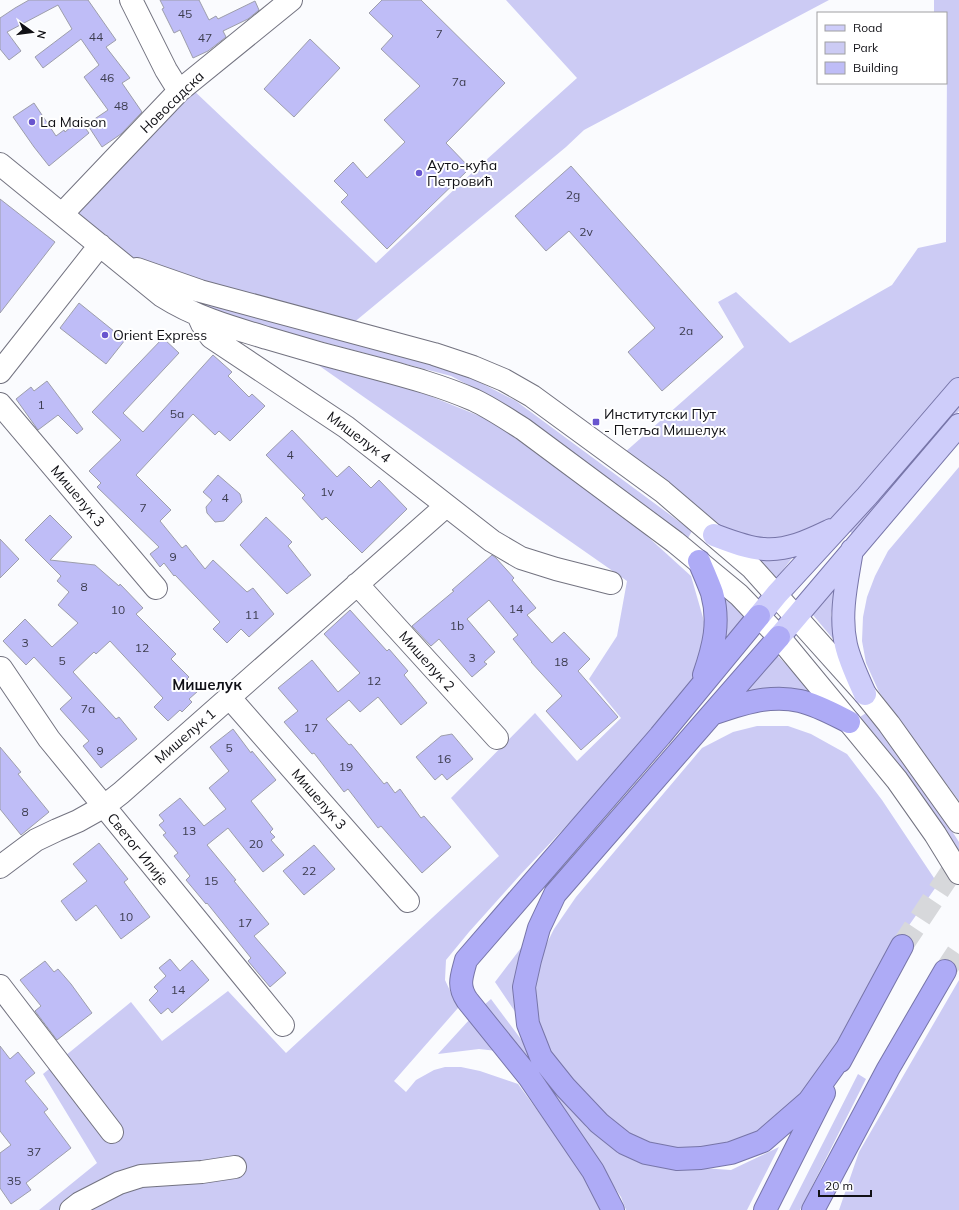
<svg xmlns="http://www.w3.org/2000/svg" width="959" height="1210" font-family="Mulish,sans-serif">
  <rect width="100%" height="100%" fill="#fafbfe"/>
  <path fill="#cccbf4" d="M506 0H829L584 130 566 147 352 324 294 314 126 257 71 212 190 87 376 263 475 170 577 78Z
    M934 0H959V377L845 511 787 543 716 530 624 453 744 347 718 302 736 292 790 343 892 285 918 248 946 242 947 68 946 13H934Z
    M201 301 231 311 454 369 516 401 692 531 688 538 512 408 451 376 300 336 200 307Z
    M311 360 420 392 492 421 636 526 691 576 706 628 698 674 684 701 521 874 469 932 446 960 445 980 458 1008 394 1081 406 1092 416 1080 434 1070 445 1067H461L480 1071 518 1084 587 1178 603 1210H39L97 1163 43 1074 131 1002 162 1041 228 991 286 1053 499 856 451 798 535 713 577 761 621 718 589 679 617 636 627 581Z
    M959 400V411L853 534 848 530Z
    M959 467V801L879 692 866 663 862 641 863 617 867 597 875 576 888 551Z
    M796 553 776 579 751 554Z
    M837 586 831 615 839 646 813 615Z
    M721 595 747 615 723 640Z
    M778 656 819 698 780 687 741 694Z
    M866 713 916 777 948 825 959 842V853L911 783 860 717Z
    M757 726H788L811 734 847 754 882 800 938 884 891 951 840 1042 801 1098 757 1136 726 1146 674 1151 630 1137 605 1118 549 1053 536 1021 533 988 539 959 554 929 576 897 702 748 733 732Z
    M530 936 518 1016 495 982Z
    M959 980V1210H839L859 1152Z
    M491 999 587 1128 635 1160 687 1167 731 1170 779 1147 747 1210H626L621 1197 581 1137 483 1006Z
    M470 1019 497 1051 479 1049 438 1054Z
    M858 1074 866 1079 800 1210H789Z"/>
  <path fill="#bfbdf7" stroke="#9d9eab" d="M29 0H88L116 40 106 47 130 78 122 83 142 112 121 134 102 147 87 124 108 110 84 77 99 65 81 39 43 68 35 57 72 29 58 5 7 32 21 51 9 60 0 49V18L15 8Z
    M160 0H199L209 20 216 16 218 19 255 1 259 10 248 19 223 31 226 37 208 51 193 58 180 30 174 33 162 9 164 8Z
    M382 0H421L505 83 446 143 470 168 387 249 341 202 348 195 334 181 353 162 367 178 405 142 384 120 420 86 381 49 393 36 369 13Z
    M310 39 340 68 294 117 264 89Z
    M34 103 56 136 64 130 65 132 79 120 89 133 49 166 34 147 13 117Z
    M571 166 723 337 662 391 628 352 655 328 569 231 546 251 515 216Z
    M0 199 55 242 0 313Z
    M79 303 125 340 106 364 60 328Z
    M163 338 179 353 123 413 143 432 213 355 232 372 228 376 249 397 252 394 265 406 230 441 219 431 215 435 193 414 136 475 171 510 160 521 182 548 186 545 205 569 213 560 247 592 253 588 274 614 249 637 241 629 227 643 213 629 220 622 175 575 174 576 164 563 160 567 150 554 159 547 97 487 101 483 89 471 121 440 92 412Z
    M47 381 83 429 77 434 58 415 38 430 16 399 31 387 34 391Z
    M292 430 337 477 349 466 371 488 379 480 407 509 362 553 326 517 322 520 302 498 305 495 266 455Z
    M218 475 240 494 242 502 224 521 215 522 207 513 206 507 212 500 203 492Z
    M50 515 72 537 50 560 95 565 119 586 120 584 143 608 136 614 176 654 171 659 189 677 187 679 198 691 189 699 192 702 182 712 180 710 168 721 154 707 163 698 110 641 96 654 94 652 73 672 116 719 119 717 137 739 101 768 83 746 89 741 60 709 72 698 34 657 26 665 3 641 25 619 52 647 78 623 58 605 69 592 57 581 61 576 25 540Z
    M266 517 292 542 288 546 311 575 287 594 240 545Z
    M0 539 19 559 0 578Z
    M492 555 496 558 514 578 512 580 536 608 527 615 552 643 564 632 590 659 578 671 618 717 581 750 546 711 562 696 531 662H532L513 639 518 635 489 600 467 619 495 652 484 662 487 664 472 677 439 639 431 646 412 626 454 591 452 590Z
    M350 610 387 651 389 649 408 671 404 675 427 703 401 725 378 697 360 712 349 700 326 719 349 745 351 744 384 784 387 782 395 793 400 789 421 818 424 816 451 847 422 873 381 826 378 828 348 789 344 792 314 753 312 754 284 722 298 711 278 688 312 660 338 692 360 673 324 634Z
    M233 729 251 753 252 751 276 780 251 801 273 829 270 832 275 837 271 840 284 855 263 872 228 828 207 845 236 880 234 881 269 924 254 936 286 973 270 987 248 961 251 958 207 903 206 904 186 880 190 876 174 856 178 853 163 835 166 833 159 825 164 821 159 815 180 798 204 826 226 809 209 788 229 771 210 747Z
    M452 734 473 759 447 780 442 774 435 780 416 757 441 736Z
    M0 747 21 772 18 774 49 812 21 835 0 809Z
    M99 843 128 879 124 882 150 917 121 939 96 905 76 921 61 901 87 881 73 864Z
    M314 845 335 869 304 895 283 871Z
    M170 959 180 971 192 960 209 980 172 1013 168 1008 161 1014 149 1000 158 991 154 987 166 976 159 968Z
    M45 961 54 972 58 969 71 984 92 1013 57 1040 35 1011 41 1006 20 980Z
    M0 1046 10 1059 18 1052 35 1073 25 1081 48 1109 44 1112 71 1148 26 1183 31 1190 11 1204 0 1188V1153L11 1145 0 1131Z"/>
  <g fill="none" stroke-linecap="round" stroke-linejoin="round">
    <path stroke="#d7d8db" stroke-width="22" stroke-dasharray="22 11" stroke-linecap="butt" d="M902 946 959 860
      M945 971 959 950"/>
    <defs>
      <path id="minor" d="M131 0 166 70 179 91
        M0 164 162 296C195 317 230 327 267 338 303 349 339 359 375 368 409 377 442 386 474 400 491 408 507 419 523 429L675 542 739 595 779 637 897 780 935 834 959 873
        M62 214 179 91 291 0
        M137 269 200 291 434 354 473 367 504 380 532 396 662 491 752 568 865 694 889 724 959 822
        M198 315 202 324 211 337 346 427 492 541 521 558 556 569 611 583
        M0 372 100 245
        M0 404 156 588
        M357 584 497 738
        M1 668 49 739 283 1025
        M229 697 408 901
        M0 867 36 840 57 830 78 821 103 807 121 793 446 506
        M0 986 112 1132
        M71 1210 80 1203 119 1183 141 1176 202 1172 235 1167"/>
      <path id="major" d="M714 535C730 541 747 548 764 549 788 551 810 540 831 530
        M852 550C847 581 839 614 846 645 850 662 858 678 865 694
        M759 616 777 594 867 496 959 389
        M779 637 959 425"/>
      <path id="highway" d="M699 561C703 571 708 582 712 593 720 622 714 646 704 675
        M779 637 555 894 539 928 530 960 524 987 528 1024 541 1057 565 1087 599 1123 624 1143 646 1153 677 1159 701 1158 731 1153 763 1141 809 1101 847 1048
        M712 714C740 704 770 694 800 701 817 705 833 714 849 722
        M840 1061 902 946
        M613 1210 593 1171 529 1077 467 1000C457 985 462 976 466 960L660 736 759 616
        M765 1210 824 1093
        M813 1210 888 1069 945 971"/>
    </defs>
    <use href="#minor" stroke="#737380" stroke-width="24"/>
    <use href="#major" stroke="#7775a8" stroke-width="24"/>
    <use href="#highway" stroke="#7775a8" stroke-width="24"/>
    <use href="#minor" stroke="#fff" stroke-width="22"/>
    <use href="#major" stroke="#cecdfa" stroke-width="22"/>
    <use href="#highway" stroke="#aeabf6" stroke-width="22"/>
  </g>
  <g fill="#6855ce" stroke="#fff" stroke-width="1.5">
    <circle cx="32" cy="122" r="4"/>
    <circle cx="419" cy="173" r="4"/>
    <circle cx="105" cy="335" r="4"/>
    <rect x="592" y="418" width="8" height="8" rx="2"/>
  </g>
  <g text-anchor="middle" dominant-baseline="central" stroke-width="4" stroke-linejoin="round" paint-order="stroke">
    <g font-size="12" fill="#3c3c4e">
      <text x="185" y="13">45</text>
      <text x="439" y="33">7</text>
      <text x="96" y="36">44</text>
      <text x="205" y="37">47</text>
      <text x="107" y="77">46</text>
      <text x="459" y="81">7a</text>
      <text x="121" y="105">48</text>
      <text x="573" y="194">2g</text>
      <text x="586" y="231">2v</text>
      <text x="686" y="330">2a</text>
      <text x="41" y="404">1</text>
      <text x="177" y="413">5a</text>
      <text x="290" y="454">4</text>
      <text x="327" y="491">1v</text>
      <text x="225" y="497">4</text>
      <text x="143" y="507">7</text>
      <text x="173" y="556">9</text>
      <text x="84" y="586">8</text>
      <text x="516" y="608">14</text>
      <text x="118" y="609">10</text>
      <text x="252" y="614">11</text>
      <text x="457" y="625">1b</text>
      <text x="25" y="642">3</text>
      <text x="142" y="647">12</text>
      <text x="472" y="657">3</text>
      <text x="62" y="660">5</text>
      <text x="561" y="661">18</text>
      <text x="374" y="680">12</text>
      <text x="88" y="708">7a</text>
      <text x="311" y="727">17</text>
      <text x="229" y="747">5</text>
      <text x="100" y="750">9</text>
      <text x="444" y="758">16</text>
      <text x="346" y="766">19</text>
      <text x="25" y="811">8</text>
      <text x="189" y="830">13</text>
      <text x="256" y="843">20</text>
      <text x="309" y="870">22</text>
      <text x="211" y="880">15</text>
      <text x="126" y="916">10</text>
      <text x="245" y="922">17</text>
      <text x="178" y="989">14</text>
      <text x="34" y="1151">37</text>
      <text x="14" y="1180">35</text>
    </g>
    <g font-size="14" fill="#111116" stroke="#fff">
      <text transform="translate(172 102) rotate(-44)">Новосадска</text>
      <text transform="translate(359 437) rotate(37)">Мишелук 4</text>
      <text transform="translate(78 496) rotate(50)">Мишелук 3</text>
      <text transform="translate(427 661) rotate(48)">Мишелук 2</text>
      <text transform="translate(185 736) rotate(-41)">Мишелук 1</text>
      <text transform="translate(319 799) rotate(49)">Мишелук 3</text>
      <text transform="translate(138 849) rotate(51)">Светог Илије</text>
    </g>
    <g font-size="14" fill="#111116" stroke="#fff" text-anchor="start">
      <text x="40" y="122">La Maison</text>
      <text x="427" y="165">Ауто-кућа<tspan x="427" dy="16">Петровић</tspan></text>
      <text x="113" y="335">Orient Express</text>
      <text x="604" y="414">Институтски Пут<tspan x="604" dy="16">- Петља Мишелук</tspan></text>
    </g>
    <g font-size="15" font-weight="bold" fill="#111116" stroke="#fff">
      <text x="207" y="684">Мишелук</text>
    </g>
  </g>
  <rect x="817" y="12" width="130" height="72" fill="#ffffff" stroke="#a0a0a2"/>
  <rect x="825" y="25" width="20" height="6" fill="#cecdfa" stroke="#a0a0a2"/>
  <text x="853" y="32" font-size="12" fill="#111116">Road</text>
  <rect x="825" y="42" width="20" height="12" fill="#cccbf4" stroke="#a0a0a2"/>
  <text x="853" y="52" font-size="12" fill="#111116">Park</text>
  <rect x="825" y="62" width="20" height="12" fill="#bfbdf7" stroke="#a0a0a2"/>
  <text x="853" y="72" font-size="12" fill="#111116">Building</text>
  <g transform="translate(32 32) rotate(104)" stroke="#ffffff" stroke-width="3" paint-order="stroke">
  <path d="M0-3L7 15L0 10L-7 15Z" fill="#111116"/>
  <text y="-6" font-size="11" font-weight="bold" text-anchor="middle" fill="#111116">N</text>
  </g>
  <path d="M819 1190v6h52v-6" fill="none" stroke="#111116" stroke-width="2"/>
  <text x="825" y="1190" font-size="12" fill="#111116" stroke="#ffffff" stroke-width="3" paint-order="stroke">20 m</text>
</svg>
